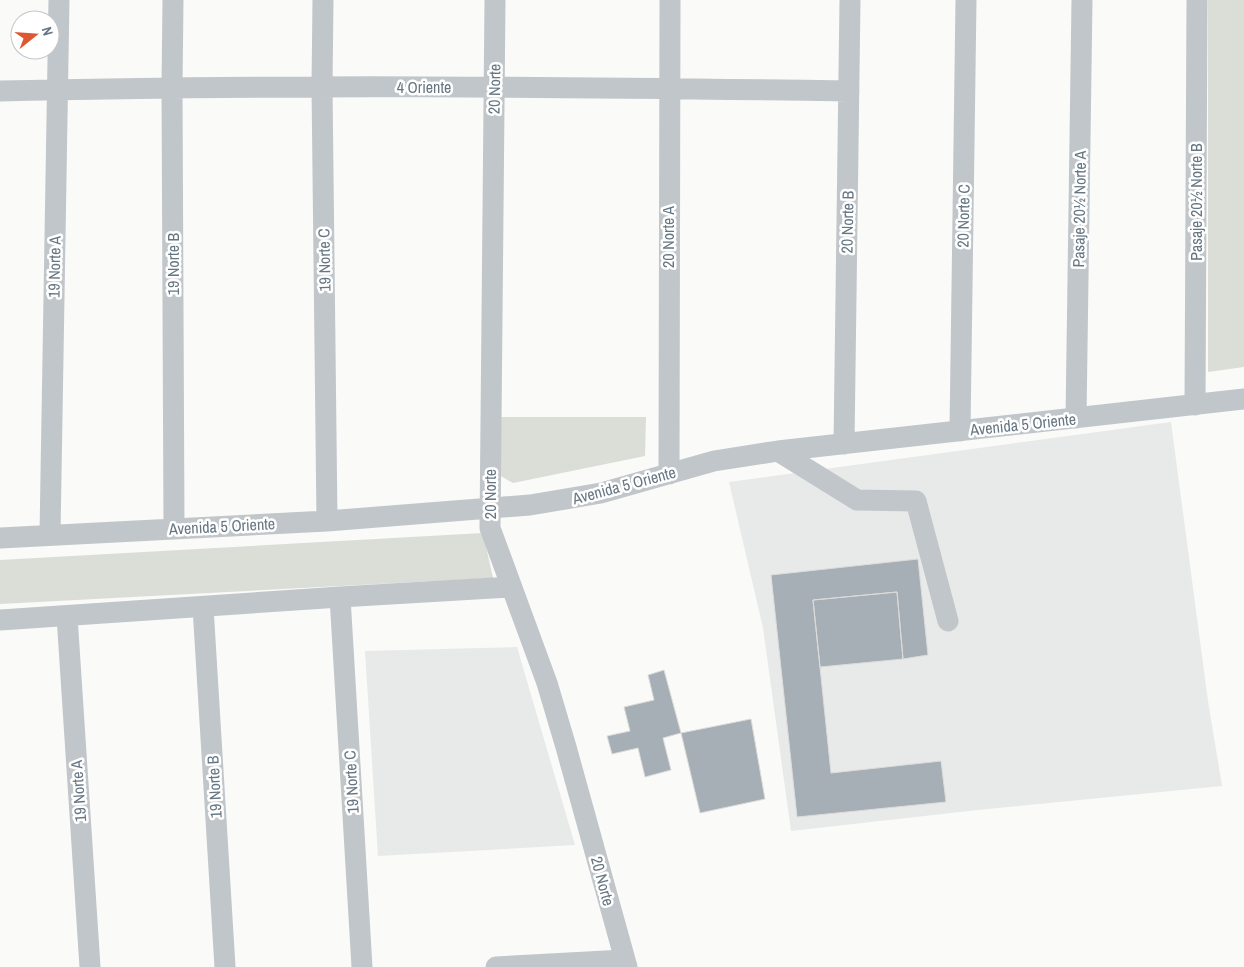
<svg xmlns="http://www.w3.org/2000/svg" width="1244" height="967" font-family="'Archivo Narrow',sans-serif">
  <rect width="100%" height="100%" fill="#fafaf8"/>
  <path fill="#e8e9e9" d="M1171 422 1208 701 1222 786 978 810 791 831 763 628 729 482Z
    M517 647 575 845 378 856 365 651Z"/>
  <path fill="#daded7" d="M1208 0H1244V367L1208 372Z
    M500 417H646L645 456 513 483 497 474Z
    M483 533 493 578 0 604V560Z"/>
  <path fill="#a6afb5" stroke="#dcdcda" d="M918 559 928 655 903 659 897 592 813 600 831 773 941 761 946 802 797 817 771 575Z
    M897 592 903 659 820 667 813 600Z
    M664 670 681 733 663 738 671 770 645 777 638 748 612 754 607 736 630 731 624 707 654 700 648 675Z
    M751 719 765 799 700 813 681 733Z"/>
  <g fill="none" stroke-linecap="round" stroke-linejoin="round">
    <path stroke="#c1c6ca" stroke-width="21" d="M173 0 172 87 174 528
      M323 0 322 86 327 521
      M495 0 490 528 547 683 566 747 627 967
      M0 91C283 84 566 87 849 91
      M1195 405 1197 0
      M1076 418 1082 0
      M960 431 966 0
      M844 444 850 0
      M778 451 857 500 916 501 948 621
      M669 474 670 0
      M50 535 59 0
      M0 538 327 521 530 505 601 493 714 461 778 451 1244 399
      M340 597 362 967
      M203 607 225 967
      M67 616 90 967
      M0 620 340 597 511 587
      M496 967 624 960"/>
  </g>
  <g text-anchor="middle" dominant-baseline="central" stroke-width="5" stroke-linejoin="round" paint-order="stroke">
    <g font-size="16" fill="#667682" stroke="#fff">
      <text x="424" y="87">4 Oriente</text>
      <text transform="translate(494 89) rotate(-89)">20 Norte</text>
      <text transform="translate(1196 202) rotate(-90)">Pasaje 20½ Norte B</text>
      <text transform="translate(1079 209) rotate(-89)">Pasaje 20½ Norte A</text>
      <text transform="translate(963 216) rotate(-89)">20 Norte C</text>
      <text transform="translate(847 222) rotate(-89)">20 Norte B</text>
      <text transform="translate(668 237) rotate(-90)">20 Norte A</text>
      <text transform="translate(324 260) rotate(-91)">19 Norte C</text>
      <text transform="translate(173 264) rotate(-90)">19 Norte B</text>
      <text transform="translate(54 267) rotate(-89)">19 Norte A</text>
      <text transform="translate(1023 424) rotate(-6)">Avenida 5 Oriente</text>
      <text transform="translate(624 485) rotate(-15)">Avenida 5 Oriente</text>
      <text transform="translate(490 494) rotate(-90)">20 Norte</text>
      <text transform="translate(222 526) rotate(-3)">Avenida 5 Oriente</text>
      <text transform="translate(351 782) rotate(-93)">19 Norte C</text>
      <text transform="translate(214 787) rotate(-93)">19 Norte B</text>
      <text transform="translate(78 791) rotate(-94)">19 Norte A</text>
      <text transform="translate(603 881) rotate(75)">20 Norte</text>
    </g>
  </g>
  <g transform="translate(35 35) rotate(73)"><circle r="24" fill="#ffffff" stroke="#c2c8cd"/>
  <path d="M0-4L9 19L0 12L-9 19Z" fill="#de5733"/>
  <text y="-8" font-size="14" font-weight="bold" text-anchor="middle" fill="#667682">N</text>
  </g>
</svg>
